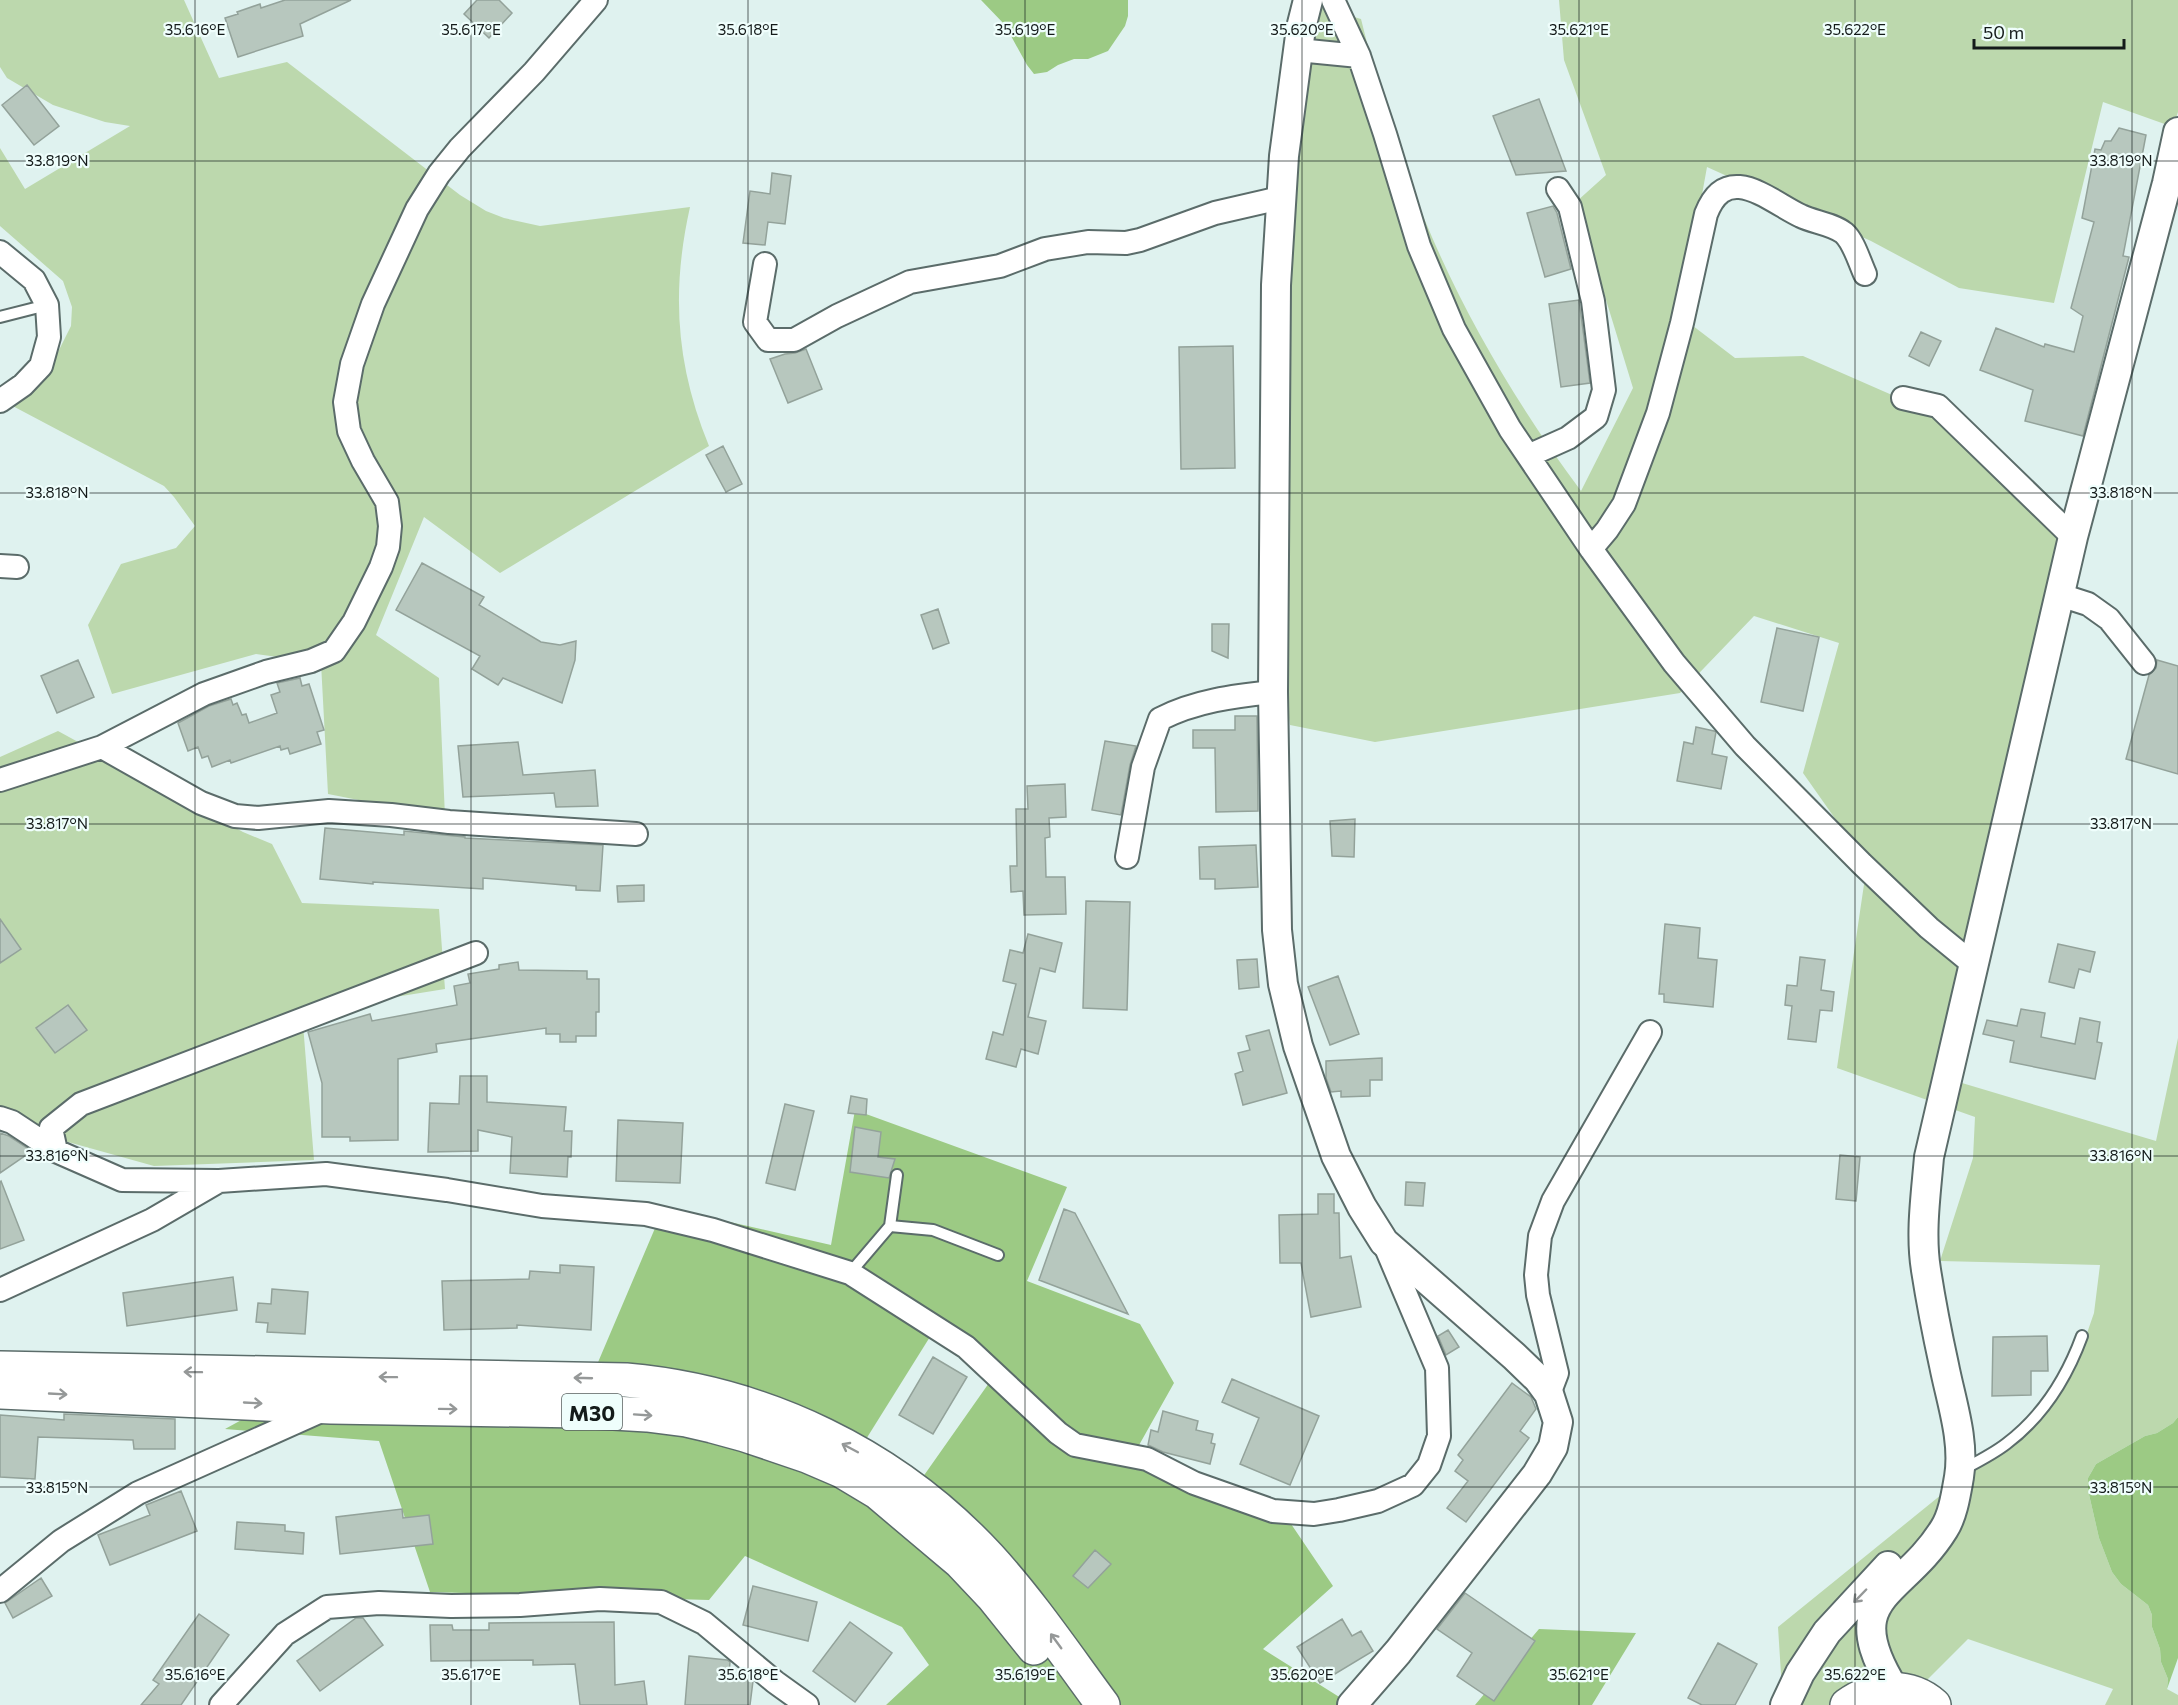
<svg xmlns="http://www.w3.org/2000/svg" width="2178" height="1705" font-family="Commissioner,sans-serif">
  <rect width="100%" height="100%" fill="#dff2ef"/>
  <path fill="#bcd8ad" d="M0 0H184L219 78 287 62 460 195 486 211 504 218 540 226 690 207C671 292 676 365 709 446L500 573 424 517 376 635 439 678 445 817 328 794 321 663 256 654 112 694 88 625 121 564 176 548 195 526 174 497 164 486 7 403 47 374 71 326 72 307 63 281 0 226V148L25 189 130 126 105 122 53 105 7 78 0 67Z
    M1559 0H2178V112L2173 127 2103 102 2054 303 1959 288 1871 241 1707 167 1680 316 1735 358 1803 356 1924 409 2062 538 1982 937 1962 1083 2156 1141 2178 1038V1417L2173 1423 2157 1433 2145 1436 2096 1464 2088 1478V1490L2099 1538 2112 1572 2121 1584 2148 1605 2152 1615V1627L2160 1649 2161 1662 2168 1679 2167 1689 2178 1695V1705H2105L2113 1689 1968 1639 1918 1689 1846 1705H1783L1778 1627 1973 1469 1995 1455 2078 1359 2094 1313 2100 1265 1940 1261 1973 1158 1975 1117 1837 1068 1867 864 1803 773 1839 643 1754 616 1680 693 1375 742 1290 725 1272 598 1287 176 1302 2 1361 19C1375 75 1390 131 1411 185 1452 295 1511 397 1581 491L1633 388 1576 202 1606 175 1564 60Z
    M58 731 243 832 272 844 302 903 439 909 445 989 302 1012 314 1160 154 1166 0 1123V757Z"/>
  <path fill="#9cca84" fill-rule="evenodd" d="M981 0H1128V16L1125 26 1108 51 1088 59H1074L1058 65 1047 72 1034 74 1027 65 1005 25Z
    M855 1110 1067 1187 1027 1281 1140 1324 1174 1383 1134 1454 1285 1515 1333 1586 1263 1649 1352 1705H886L929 1665 902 1627 745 1556 709 1600 430 1592 379 1441 225 1429 305 1385 596 1367 664 1207 831 1245ZM933 1332 996 1373 913 1491 858 1452Z
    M2178 1417V1658L2167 1689 2168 1679 2161 1662 2160 1649 2152 1627V1615L2148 1605 2121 1584 2112 1572 2099 1538 2088 1490V1478L2096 1464 2145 1436 2157 1433 2173 1423Z
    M1539 1629 1636 1633 1592 1705H1475Z"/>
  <path fill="#b7c7be" stroke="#93a29a" stroke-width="1.5" d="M285 0H351L300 24 303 36 238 57 225 18 238 14 237 12 260 4 261 8Z
    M477 0H499L512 13 489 38 464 14Z
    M27 85 59 126 34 145 2 105Z
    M1539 99 1566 171 1516 175 1493 116Z
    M2119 128 2146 135 2123 256 2129 257 2083 436 2025 421 2033 390 1980 370 1996 328 2044 347 2045 344 2074 352 2083 316 2071 308 2094 222 2082 218 2095 149 2101 150 2105 141H2111Z
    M772 173 791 176 785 224 768 222 765 245 743 243 750 191 770 194Z
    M1553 206 1557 213 1571 269 1545 277 1527 213Z
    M1579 300 1590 383 1561 387 1549 304Z
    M1921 332 1941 341 1929 366 1909 356Z
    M1233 346 1235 468 1181 469 1179 347Z
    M806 349 822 389 788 403 770 359 785 354 795 353Z
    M723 446 742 484 726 492 706 455Z
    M422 563 484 597 479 605 541 642 560 645 576 641 575 660 562 703 503 678 498 685 472 669 480 656 396 610Z
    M938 609 949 643 933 649 921 615Z
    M1212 624H1229L1228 658 1212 651Z
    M1777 628 1819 637 1803 711 1761 702Z
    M78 660 94 697 57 713 41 676Z
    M2157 660 2178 666V774L2126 759 2149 675 2156 668Z
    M300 678 302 686 309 684 324 730 317 732 321 744 290 754 288 748 281 750 280 746 231 763 230 760 212 767 208 756 202 758 198 747 188 751 178 723 209 706 231 699 233 705 237 703 242 715 246 714 249 723 277 713 271 695 280 692 277 683Z
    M1235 716H1257L1258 811 1216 812 1215 748H1193V730H1235Z
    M1696 727 1714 731 1716 732 1712 754 1727 757 1721 789 1677 781 1684 742 1693 744Z
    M1105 741 1136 746 1130 765 1121 815 1092 810Z
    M518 742 523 775 595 770 598 806 556 807 554 793 463 797 458 746Z
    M1065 784 1066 817 1049 818 1050 837 1045 838 1046 877H1065L1066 914 1024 915 1023 891 1011 892 1010 866H1017L1016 809H1028L1027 786Z
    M1355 819 1354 857 1332 856 1330 821Z
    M325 828 404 835V831L465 837V838L603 845 600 891 576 890V886L483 878V889L373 882V884L320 879Z
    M1256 845 1258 887 1215 889V879H1200L1199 847Z
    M644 885V901L618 902 617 886Z
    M1086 901 1130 902 1127 1010 1083 1008Z
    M0 919 21 949 0 963Z
    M1665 924 1700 928 1698 958 1717 960 1713 1007 1664 1002V994H1659Z
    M1028 934 1062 943 1055 972 1040 968 1028 1017 1046 1021 1038 1054 1021 1049 1016 1067 986 1059 993 1032 1003 1035 1016 984 1003 981 1010 950 1023 953Z
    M2058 944 2095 952 2090 972 2079 969 2074 988 2049 982Z
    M1800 957 1825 960 1821 990 1834 992 1832 1011 1820 1010 1816 1042 1788 1039 1792 1006 1785 1005 1787 985 1797 986Z
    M1257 959 1259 987 1239 989 1237 960Z
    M518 962 519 970 587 971V979H599V1012H596V1036H576V1042H560V1034H546V1028L436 1044 437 1052 398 1059V1140L350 1141V1137H322V1083L308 1032 370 1014 372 1021 457 1005 454 986 470 983 468 974 499 969V965Z
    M1338 976 1359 1034 1330 1045 1308 987Z
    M68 1005 87 1030 55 1053 36 1028Z
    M2021 1009 2045 1013 2041 1037 2075 1044 2080 1018 2100 1022 2097 1042 2102 1043 2095 1079 2010 1062 2014 1041 1983 1034 1987 1020 2017 1026Z
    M1269 1030 1287 1093 1243 1105 1235 1074 1243 1071 1238 1053 1250 1050 1246 1036Z
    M1382 1058V1080H1370V1096L1341 1097V1091L1331 1092 1326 1078V1061Z
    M460 1076H487V1102L566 1107 564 1131H572L571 1157H568L567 1177 510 1173 512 1137 478 1130V1151L428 1152 430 1103 459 1104Z
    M851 1096 867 1099 866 1115 848 1113Z
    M785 1104 814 1111 795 1190 766 1183Z
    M618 1120 683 1123 680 1183 616 1181Z
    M855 1127 881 1132 878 1157 895 1159 889 1178 850 1172Z
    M0 1133 9 1136 32 1151 0 1173Z
    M1840 1155 1860 1157 1856 1201 1836 1199Z
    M1 1181 24 1240 0 1249V1182Z
    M1406 1182 1425 1183 1423 1206 1405 1205Z
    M1318 1194H1334V1213H1339L1340 1258 1351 1256 1361 1307 1311 1317 1301 1263H1280L1279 1215 1318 1214Z
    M1064 1209 1075 1213 1128 1314 1039 1280Z
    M560 1265 594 1267 591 1330 517 1325V1328L444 1330 442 1281 529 1279 530 1271 560 1273Z
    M233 1277 237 1310 127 1326 123 1293Z
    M272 1289 308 1292 305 1334 267 1332 268 1323 256 1322 258 1303 271 1304Z
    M1448 1330 1459 1347 1446 1355 1438 1336Z
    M2047 1336 2048 1371H2031V1395L1992 1396 1993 1337Z
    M933 1357 967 1377 933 1434 899 1415Z
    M1232 1379 1319 1416 1290 1485 1240 1464 1259 1418 1222 1402Z
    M1512 1383 1531 1397 1536 1409 1520 1431 1529 1438 1466 1522 1447 1508 1468 1481 1455 1471 1463 1460 1458 1455Z
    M1163 1411 1198 1421 1196 1430 1213 1434 1211 1443 1215 1444 1210 1464 1163 1452 1148 1445 1151 1430 1158 1432Z
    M64 1414 175 1419V1449H134L133 1440 38 1437 35 1479 0 1477V1415L64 1420Z
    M181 1491 197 1531 110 1565 98 1535 150 1515 146 1505Z
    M402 1509 403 1518 429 1515 433 1544 340 1554 336 1517Z
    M237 1522 285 1525V1531L304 1533 303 1554 235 1549Z
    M1095 1550 1111 1564 1088 1588 1073 1576Z
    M41 1578 52 1596 13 1618 5 1603Z
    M753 1586 817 1602 808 1641 743 1625Z
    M1465 1593 1535 1641 1494 1701 1457 1676 1472 1653 1437 1629Z
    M199 1614 229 1635 181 1705H141L159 1684 153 1680Z
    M356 1618H363L383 1645 320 1691 297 1661Z
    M1342 1619 1352 1636 1361 1631 1373 1651 1320 1683 1297 1647Z
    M614 1622 615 1685 644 1681 647 1705H580L575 1664 533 1665V1660L431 1661 430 1625H452L453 1630H489V1623Z
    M850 1622 892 1653 855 1702 813 1671Z
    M1718 1643 1757 1664 1735 1705H1702L1688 1698Z
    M689 1656 727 1660 730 1662 729 1675 747 1676 753 1681 750 1705H685Z"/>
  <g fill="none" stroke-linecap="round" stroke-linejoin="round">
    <defs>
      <path id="service" d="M0 317 47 305
        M890 1226 933 1230 998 1255
        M850 1273 890 1226 897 1175
        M1962 1470C1977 1462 1993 1454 2006 1444 2042 1417 2067 1377 2082 1336"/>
      <path id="minor" d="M1333 0 1359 56 1385 134 1419 246 1454 329 1510 429 1591 549 1674 663 1745 746 1862 864 1929 928 1973 964
        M1298 50 1359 56
        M0 252 34 280 47 305 49 337 41 366 23 385 0 401
        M765 264 755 322 768 340H794L837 316 910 282 1000 266 1045 249 1088 242 1126 243 1140 240 1215 213 1280 198
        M1903 398 1938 406 2073 537
        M1530 455 1568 438 1596 417 1604 390 1593 301 1570 207 1558 189
        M1591 549 1607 530 1624 504 1658 413 1682 323 1706 214C1727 160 1769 201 1801 216 1813 222 1833 224 1844 233 1854 242 1859 261 1865 274
        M0 566 17 567
        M2060 595 2088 604 2109 619 2144 663
        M102 747 201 803 235 816 258 818 329 811 391 815 449 822 636 834
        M0 780 102 747 204 694 266 672 311 661 334 651 354 622 381 567 388 547 390 526 387 502 363 461 349 431 345 402 352 364 373 304 417 209 439 174 460 148 534 72 596 0
        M1127 857 1143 767 1160 719C1195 701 1234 696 1273 692
        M0 1118 12 1122 56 1151 122 1180 218 1181
        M56 1151 51 1128 81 1104 476 953
        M0 1290 152 1220 219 1181 326 1174 447 1190 542 1206 646 1214 713 1230 850 1273 966 1347 1058 1433 1075 1445 1147 1459 1194 1483 1273 1511 1314 1514 1339 1510 1378 1501 1413 1485 1429 1465 1439 1436 1437 1368 1384 1243
        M1549 1394 1557 1373 1538 1295 1536 1275 1540 1236 1553 1201 1650 1032
        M0 1591 61 1541 138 1493 321 1411
        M221 1705 285 1634 327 1607 379 1603 451 1606 520 1605 600 1599 661 1602 704 1623 775 1682 807 1705"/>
      <path id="tertiary" d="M1308 0 1301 28 1284 156 1276 285 1273 692 1277 930 1283 984 1298 1046 1336 1156 1362 1207 1384 1242 1514 1356 1538 1379 1549 1394 1558 1422 1553 1447 1537 1474 1398 1652 1352 1705
        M1894 1689C1836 1595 1902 1597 1944 1529 1953 1515 1956 1494 1959 1477 1965 1440 1951 1401 1944 1365 1937 1333 1931 1302 1926 1270 1920 1233 1926 1194 1929 1157L2073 537 2167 183 2178 132
        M1785 1705 1800 1673 1827 1632 1888 1566"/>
      <path id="motorway" d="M0 1368 626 1380C764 1392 895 1455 989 1557 1031 1603 1066 1655 1103 1705
        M0 1392 331 1407 580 1411 647 1415 686 1420 712 1426 745 1435 807 1456 842 1471 877 1492 960 1562 993 1597 1034 1648
        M1847 1705C1873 1686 1909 1683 1934 1705"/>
    </defs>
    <use href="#service" stroke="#5b6c6a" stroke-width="14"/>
    <use href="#minor" stroke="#5b6c6a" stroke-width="26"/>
    <use href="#tertiary" stroke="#5b6c6a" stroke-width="32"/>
    <use href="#motorway" stroke="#5b6c6a" stroke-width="36"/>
    <use href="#service" stroke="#fff" stroke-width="10"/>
    <use href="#minor" stroke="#fff" stroke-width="22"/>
    <use href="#tertiary" stroke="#fff" stroke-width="28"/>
    <use href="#motorway" stroke="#fff" stroke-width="33"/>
  </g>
  <defs><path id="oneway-shaft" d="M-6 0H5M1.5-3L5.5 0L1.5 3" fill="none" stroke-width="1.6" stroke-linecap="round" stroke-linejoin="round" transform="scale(1.5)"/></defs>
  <g stroke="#959898">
    <use href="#oneway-shaft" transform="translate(193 1372) rotate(-179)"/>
    <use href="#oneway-shaft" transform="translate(388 1377) rotate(-179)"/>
    <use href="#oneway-shaft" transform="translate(583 1378) rotate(-178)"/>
    <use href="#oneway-shaft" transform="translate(58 1394) rotate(3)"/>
    <use href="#oneway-shaft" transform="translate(253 1403) rotate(3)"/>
    <use href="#oneway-shaft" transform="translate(448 1409) rotate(1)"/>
    <use href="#oneway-shaft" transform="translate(643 1415) rotate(4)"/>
    <use href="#oneway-shaft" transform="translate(850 1448) rotate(-152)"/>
    <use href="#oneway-shaft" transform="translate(1860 1596) rotate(134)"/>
    <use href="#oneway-shaft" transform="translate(1056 1641) rotate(-126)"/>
  </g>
  <path fill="none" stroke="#141b1a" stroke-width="1.5" stroke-opacity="0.45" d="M195 0V1705M471 0V1705M748 0V1705M1025 0V1705M1302 0V1705M1579 0V1705M1855 0V1705M2132 0V1705M0 161H2178M0 493H2178M0 824H2178M0 1156H2178M0 1487H2178"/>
  <g text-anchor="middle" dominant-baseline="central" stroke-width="4.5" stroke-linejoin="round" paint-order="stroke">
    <rect fill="#effefc" stroke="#565f5e" stroke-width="1.5" x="562" y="1394" width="60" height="36" rx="4.5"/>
    <g font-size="21" font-weight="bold" fill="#141b1a">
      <text x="592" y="1412">M30</text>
    </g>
  </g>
  <g font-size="15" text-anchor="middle" fill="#141b1a" stroke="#effefc" stroke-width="4.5" stroke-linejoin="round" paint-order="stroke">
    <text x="195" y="35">35.616°E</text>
    <text x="471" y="35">35.617°E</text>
    <text x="748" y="35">35.618°E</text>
    <text x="1025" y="35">35.619°E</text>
    <text x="1302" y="35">35.620°E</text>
    <text x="1579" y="35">35.621°E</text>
    <text x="1855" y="35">35.622°E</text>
    <text x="57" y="166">33.819°N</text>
    <text x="2121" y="166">33.819°N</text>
    <text x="57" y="498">33.818°N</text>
    <text x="2121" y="498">33.818°N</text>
    <text x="57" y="829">33.817°N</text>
    <text x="2121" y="829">33.817°N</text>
    <text x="57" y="1161">33.816°N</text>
    <text x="2121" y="1161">33.816°N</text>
    <text x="57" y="1493">33.815°N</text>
    <text x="2121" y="1493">33.815°N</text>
    <text x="195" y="1680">35.616°E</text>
    <text x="471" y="1680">35.617°E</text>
    <text x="748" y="1680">35.618°E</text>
    <text x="1025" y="1680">35.619°E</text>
    <text x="1302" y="1680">35.620°E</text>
    <text x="1579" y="1680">35.621°E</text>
    <text x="1855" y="1680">35.622°E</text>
  </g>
  <path d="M1974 39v9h150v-9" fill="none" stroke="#141b1a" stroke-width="3"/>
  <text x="1983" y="39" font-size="18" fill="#141b1a" stroke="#effefc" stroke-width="4.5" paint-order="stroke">50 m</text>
</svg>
